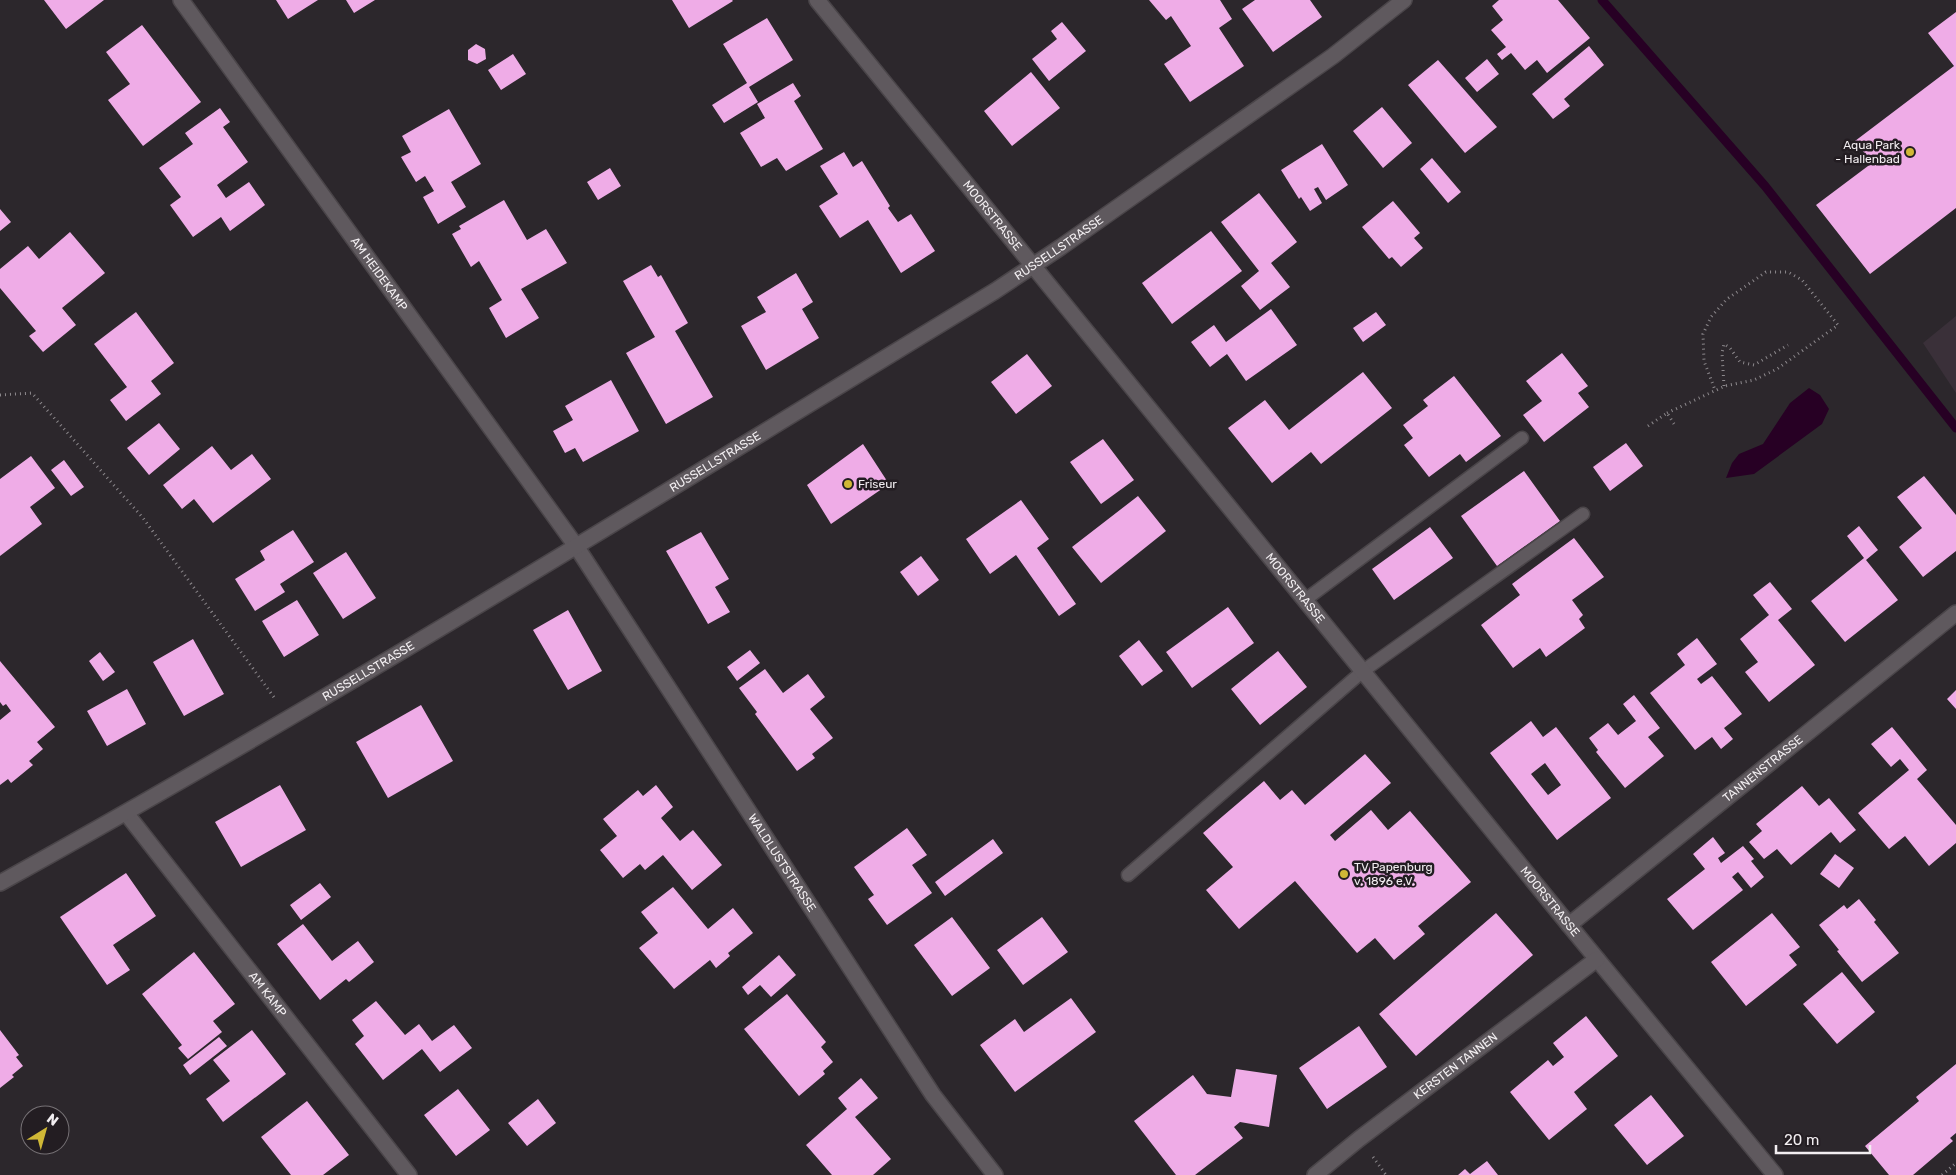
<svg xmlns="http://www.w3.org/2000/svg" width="1956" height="1175" font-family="Rubik,sans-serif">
  <rect width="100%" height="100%" fill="#2c272c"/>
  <path fill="#3a3039" d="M1956 316V393L1923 343Z"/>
  <path fill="#270024" d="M1809 388 1820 395 1829 409 1822 424 1754 474 1726 478 1732 463 1739 454 1763 444 1790 403Z"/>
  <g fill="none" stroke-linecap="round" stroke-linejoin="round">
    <path stroke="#270024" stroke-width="9" d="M1602 0 1765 186 1956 428"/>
  </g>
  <path fill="#eface7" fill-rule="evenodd" d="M44 0H104L66 29Z
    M276 0H318L288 19Z
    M346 0H375L354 13Z
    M672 0H732L733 1 689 28Z
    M1149 0H1220L1232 19 1219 28 1244 66 1190 102 1164 64 1191 46 1171 16 1166 20Z
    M1255 0H1310L1322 17 1273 52 1242 9Z
    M1499 0H1558L1590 38 1547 73 1537 60 1525 70 1511 53 1502 60 1497 54 1506 47 1491 30 1503 20 1492 6Z
    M1956 12V208L1870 274 1816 205 1872 163 1855 141 1954 66 1928 33Z
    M767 18 793 60 749 87 758 102 724 123 712 105 747 83 723 44Z
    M1062 22 1086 51 1049 81 1032 59 1057 39 1051 31Z
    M142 25 201 102 143 146 108 100 130 84 106 52Z
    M476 44 485 49 486 59 477 64 468 60V50Z
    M1589 46 1604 65 1564 99 1570 106 1553 119 1532 94Z
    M513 54 526 74 501 90 488 70Z
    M1487 59 1499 74 1477 92 1465 78Z
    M1438 60 1497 127 1465 153 1408 85Z
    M1031 72 1060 108 1012 146 984 111Z
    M793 83 801 96 794 101 823 149 786 171 777 158 761 167 740 133 765 118 757 104Z
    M1382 107 1412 143 1383 168 1353 131Z
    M220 108 230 122 223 127 248 162 217 185 226 198 249 182 265 205 230 231 221 217 193 237 170 205 181 197 159 168 193 144 185 133Z
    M449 109 481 164 451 182 466 207 438 224 423 197 434 191 425 176 416 182 401 157 411 152 402 136Z
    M1322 144 1348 185 1326 200 1318 187 1314 189 1322 203 1310 211 1301 197 1299 199 1281 170Z
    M844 152 853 167 862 161 890 206 888 208 898 222 911 214 935 251 901 273 868 220 840 238 819 206 838 194 820 166Z
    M1432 158 1461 192 1448 203 1420 169Z
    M610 168 621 186 598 200 587 182Z
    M1259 193 1297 242 1271 263 1290 287 1260 310 1241 286 1259 271 1221 222Z
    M504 200 527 240 546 229 567 263 521 289 539 318 506 338 489 308 502 300 479 261 471 267 452 234 461 229 459 226Z
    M1393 201 1420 233 1414 238 1423 248 1401 267 1392 257 1389 259 1362 227Z
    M0 209 11 222 0 231Z
    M1211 231 1242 271 1172 324 1142 283Z
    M70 232 105 273 62 308 76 325 43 352 29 336 36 331 0 288V269L28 246 39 259Z
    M651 265 658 277 661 275 688 323 675 331 713 397 666 424 626 353 655 337 623 281Z
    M796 273 813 302 802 309 819 338 766 370 741 326 766 312 757 297Z
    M1271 309 1297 345 1246 381 1227 354 1210 367 1191 342 1214 325 1226 342Z
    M136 312 174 363 151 381 161 394 126 421 110 400 127 387 94 344Z
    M1376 312 1386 325 1363 342 1353 328Z
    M1562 353 1588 386 1578 393 1589 407 1544 442 1523 415 1542 401 1526 381Z
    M1027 354 1052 386 1016 414 991 382Z
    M1363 372 1392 408 1321 464 1311 452 1272 483 1228 428 1265 400 1289 430Z
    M1454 376 1501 436 1466 462 1460 454 1429 477 1404 445 1413 438 1403 425 1428 406 1423 400Z
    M611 380 639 431 583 462 575 448 565 453 553 431 573 420 565 406Z
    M159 423 180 449 149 475 127 448Z
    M1103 439 1134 480 1101 504 1070 462Z
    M1626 443 1643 466 1610 491 1593 467Z
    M863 444 889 484 831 524 807 485Z
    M212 446 231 470 252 454 271 479 213 523 194 499 182 509 163 485Z
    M31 456 55 488 30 507 42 524 0 556V479Z
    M64 460 84 487 71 496 51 470Z
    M1524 471 1560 521 1497 566 1461 516Z
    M1924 476 1956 515V551L1923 577 1899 547 1922 528 1897 497Z
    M1138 496 1166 531 1101 583 1072 547Z
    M1021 500 1049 539 1037 548 1076 604 1059 616 1016 555 990 574 966 539Z
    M1859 526 1878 550 1866 560 1898 600 1845 642 1811 601 1864 558 1847 536Z
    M1430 527 1453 558 1394 600 1372 569Z
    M293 530 314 562 280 584 285 592 255 611 235 579 265 560 260 551Z
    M701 532 729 579 715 587 730 612 708 624 666 551Z
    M1574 538 1604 577 1572 600 1583 615 1579 619 1585 628 1546 657 1540 648 1513 668 1481 625 1520 595 1512 584Z
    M346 552 376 598 343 619 313 573Z
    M921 556 939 580 918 596 900 572Z
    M1770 582 1792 609 1778 620 1815 665 1769 702 1745 672 1758 662 1740 639 1769 615 1753 595Z
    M297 600 319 635 284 657 262 621Z
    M1228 607 1254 643 1192 688 1166 652Z
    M568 610 602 671 568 690 533 630Z
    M1697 638 1717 664 1697 679 1701 684 1712 676 1742 714 1724 728 1733 739 1721 749 1712 737 1695 750 1650 693 1685 665 1677 654Z
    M193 639 224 694 184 716 153 662Z
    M1139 640 1163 671 1142 686 1119 656Z
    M750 650 760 663 737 681 727 667Z
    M1278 651 1307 687 1260 725 1231 689Z
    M100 652 115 672 103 681 89 661Z
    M0 661 55 727 37 742 43 749 29 761 33 765 11 783 8 779 0 785V720L11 711 6 704 3 706 0 702Z
    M765 669 783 693 808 674 825 697 810 709 833 738 812 754 815 758 797 771 755 714 757 712 739 688Z
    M127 689 146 724 107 746 87 711Z
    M1956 690V709L1947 699Z
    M1634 695 1660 728 1648 737 1664 756 1625 788 1596 752 1598 750 1589 738 1608 723 1618 735 1636 721 1623 704Z
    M421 705 453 761 388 798 356 742Z
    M1531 721 1543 737 1556 727 1611 798 1557 840 1490 753ZM1545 763 1561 785 1548 795 1531 774Z
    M1892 727 1927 770 1917 779 1956 825V843L1929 866 1905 836 1889 849 1858 813 1909 770 1900 759 1891 767 1871 744Z
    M1365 754 1391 783 1330 835 1335 841 1371 810 1388 830 1410 811 1471 882 1418 926 1425 934 1394 960 1375 938 1357 953 1295 881 1239 929 1206 890 1233 867 1203 833 1264 781 1280 800 1292 790 1305 805Z
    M280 785 306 830 241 867 215 822Z
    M656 785 673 807 661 818 680 841 693 830 722 865 692 890 663 855 645 870 640 864 623 878 600 850 617 836 603 819 638 790 643 796Z
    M1802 786 1819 806 1829 798 1856 830 1840 843 1831 832 1791 865 1777 849 1764 859 1749 842 1762 831 1756 824Z
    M907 828 927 855 912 865 932 893 887 925 868 899 874 895 854 867Z
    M1713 837 1725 853 1718 858 1721 863 1743 846 1754 859 1751 861 1764 877 1751 888 1738 872 1732 877 1743 890 1693 930 1667 899 1705 869 1693 854Z
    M993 839 1003 853 945 896 935 882Z
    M1835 854 1854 868 1839 888 1820 874Z
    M126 873 156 916 113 945 130 970 107 985 60 917Z
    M320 883 331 897 301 920 290 905Z
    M673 887 708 929 733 908 753 933 728 953 730 956 716 968 710 960 674 989 639 948 658 933 641 912Z
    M1859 899 1876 920 1874 922 1899 953 1862 982 1837 951 1839 950 1819 925 1844 905 1847 909Z
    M1496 913 1533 955 1416 1056 1379 1014Z
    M1772 913 1800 947 1789 955 1797 965 1746 1006 1711 962Z
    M952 917 990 968 952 996 914 945Z
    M1042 917 1068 952 1023 985 997 950Z
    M303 924 332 961 358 941 374 962 349 982 346 979 320 1000 277 944Z
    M194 952 235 1004 213 1021 222 1032 188 1059 178 1048 182 1045 142 994Z
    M779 955 796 975 771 997 760 985 748 995 742 987Z
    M1842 972 1875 1012 1837 1044 1803 1004Z
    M787 994 826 1042 821 1047 833 1062 823 1071 825 1074 799 1096 744 1029Z
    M1071 998 1096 1032 1015 1092 980 1045 1015 1019 1024 1032Z
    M376 1001 405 1035 419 1024 432 1041 454 1025 472 1048 440 1072 422 1049 383 1080 355 1044 364 1036 352 1020Z
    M1586 1016 1618 1056 1574 1092 1587 1109 1549 1140 1510 1092 1548 1060 1553 1066 1564 1057 1553 1043Z
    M1359 1026 1387 1067 1327 1109 1299 1068Z
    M0 1030 19 1055 16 1057 23 1066 12 1075 14 1077 0 1088Z
    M252 1030 286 1074 223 1122 206 1099 230 1081 213 1060Z
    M219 1037 227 1046 190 1075 183 1065Z
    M1956 1064V1133L1950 1138 1953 1141 1913 1175H1889L1865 1146 1919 1101 1916 1097Z
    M1236 1069 1277 1075 1269 1127 1240 1122 1234 1127 1243 1138 1195 1175H1176L1134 1121 1193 1075 1207 1094 1231 1097Z
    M861 1078 878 1098 855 1117 891 1159 873 1175H832L806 1145 847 1109 838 1098Z
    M458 1089 490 1130 456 1156 424 1115Z
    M1651 1095 1684 1136 1647 1165 1614 1125Z
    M538 1099 556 1123 527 1146 508 1123Z
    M307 1101 349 1155 323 1175H291L261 1137Z
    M1487 1161 1498 1175H1458L1465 1169 1470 1174Z"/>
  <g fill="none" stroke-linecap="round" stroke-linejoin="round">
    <defs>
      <path id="service" d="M1305 600 1522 438
        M1128 875 1363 671 1583 514"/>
      <g id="minor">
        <path id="s1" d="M181 0 576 546 933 1095 995 1175"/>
        <path id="s2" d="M817 0 1569 925 1775 1175"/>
        <path id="s3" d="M126 813 409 1175"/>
        <path id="s4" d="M0 883C338 696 666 491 995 291L1061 247 1333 56 1404 0"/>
        <path id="s5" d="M1569 925 1956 613"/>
        <path id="s6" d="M1315 1175 1359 1139 1597 959"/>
      </g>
    </defs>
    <use href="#service" stroke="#4a4549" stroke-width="15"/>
    <use href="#minor" stroke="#4a4549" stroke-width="18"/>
    <path stroke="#8d898d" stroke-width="3" stroke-dasharray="1 4" stroke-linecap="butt" d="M1724 386 1722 353 1724 344 1730 348 1740 362 1754 365 1788 345
      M0 395 32 393 143 518 276 700
      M1667 413 1725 386 1754 380 1777 369 1838 325 1802 280 1788 272H1766L1727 299 1711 317 1703 334 1704 361 1715 390
      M1648 426 1667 413 1676 427
      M1373 1157 1386 1175
      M1942 1175 1956 1163"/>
    <use href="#service" stroke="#5f595e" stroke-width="12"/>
    <use href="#minor" stroke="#5f595e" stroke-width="15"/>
  </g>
  <g fill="#d0b836" stroke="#231d22" stroke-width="2">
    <circle cx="1910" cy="152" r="5"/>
    <circle cx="848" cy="484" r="5"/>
    <circle cx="1344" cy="874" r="5"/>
  </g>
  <g text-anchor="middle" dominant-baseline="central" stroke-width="5" stroke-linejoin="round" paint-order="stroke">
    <g font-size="12" fill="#f2eef1" stroke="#231d22" text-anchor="start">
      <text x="1900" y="145" text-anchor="end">Aqua Park<tspan x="1900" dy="14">- Hallenbad</tspan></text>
      <text x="858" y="484">Friseur</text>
      <text x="1354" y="867">TV Papenburg<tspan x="1354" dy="14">v. 1896 e.V.</tspan></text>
    </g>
    <g font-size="12" fill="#f2eef1" stroke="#231d22">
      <text stroke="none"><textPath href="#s2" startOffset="278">MOORSTRASSE</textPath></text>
      <text stroke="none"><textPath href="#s4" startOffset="1235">RUSSELLSTRASSE</textPath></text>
      <text stroke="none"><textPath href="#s1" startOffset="338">AM HEIDEKAMP</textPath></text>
      <text stroke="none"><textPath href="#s4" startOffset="830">RUSSELLSTRASSE</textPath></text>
      <text stroke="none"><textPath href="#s2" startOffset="758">MOORSTRASSE</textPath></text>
      <text stroke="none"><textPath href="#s4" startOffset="425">RUSSELLSTRASSE</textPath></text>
      <text stroke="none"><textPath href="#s5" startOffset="249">TANNENSTRASSE</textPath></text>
      <text stroke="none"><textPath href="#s1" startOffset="1052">WALDLUSTSTRASSE</textPath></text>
      <text stroke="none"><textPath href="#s2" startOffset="1162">MOORSTRASSE</textPath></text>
      <text stroke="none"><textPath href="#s3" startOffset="230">AM KAMP</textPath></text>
      <text stroke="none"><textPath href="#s6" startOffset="178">KERSTEN TANNEN</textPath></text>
    </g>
  </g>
  <g transform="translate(45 1130) rotate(37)"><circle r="24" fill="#231d22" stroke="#767175"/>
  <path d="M0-4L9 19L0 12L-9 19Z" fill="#d0b836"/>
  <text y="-8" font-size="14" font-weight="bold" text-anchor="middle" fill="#f2eef1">N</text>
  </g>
  <path d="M1776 1145v8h94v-8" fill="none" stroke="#f2eef1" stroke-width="2.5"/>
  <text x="1784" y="1145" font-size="15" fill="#f2eef1" stroke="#231d22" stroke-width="4" paint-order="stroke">20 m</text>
</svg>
